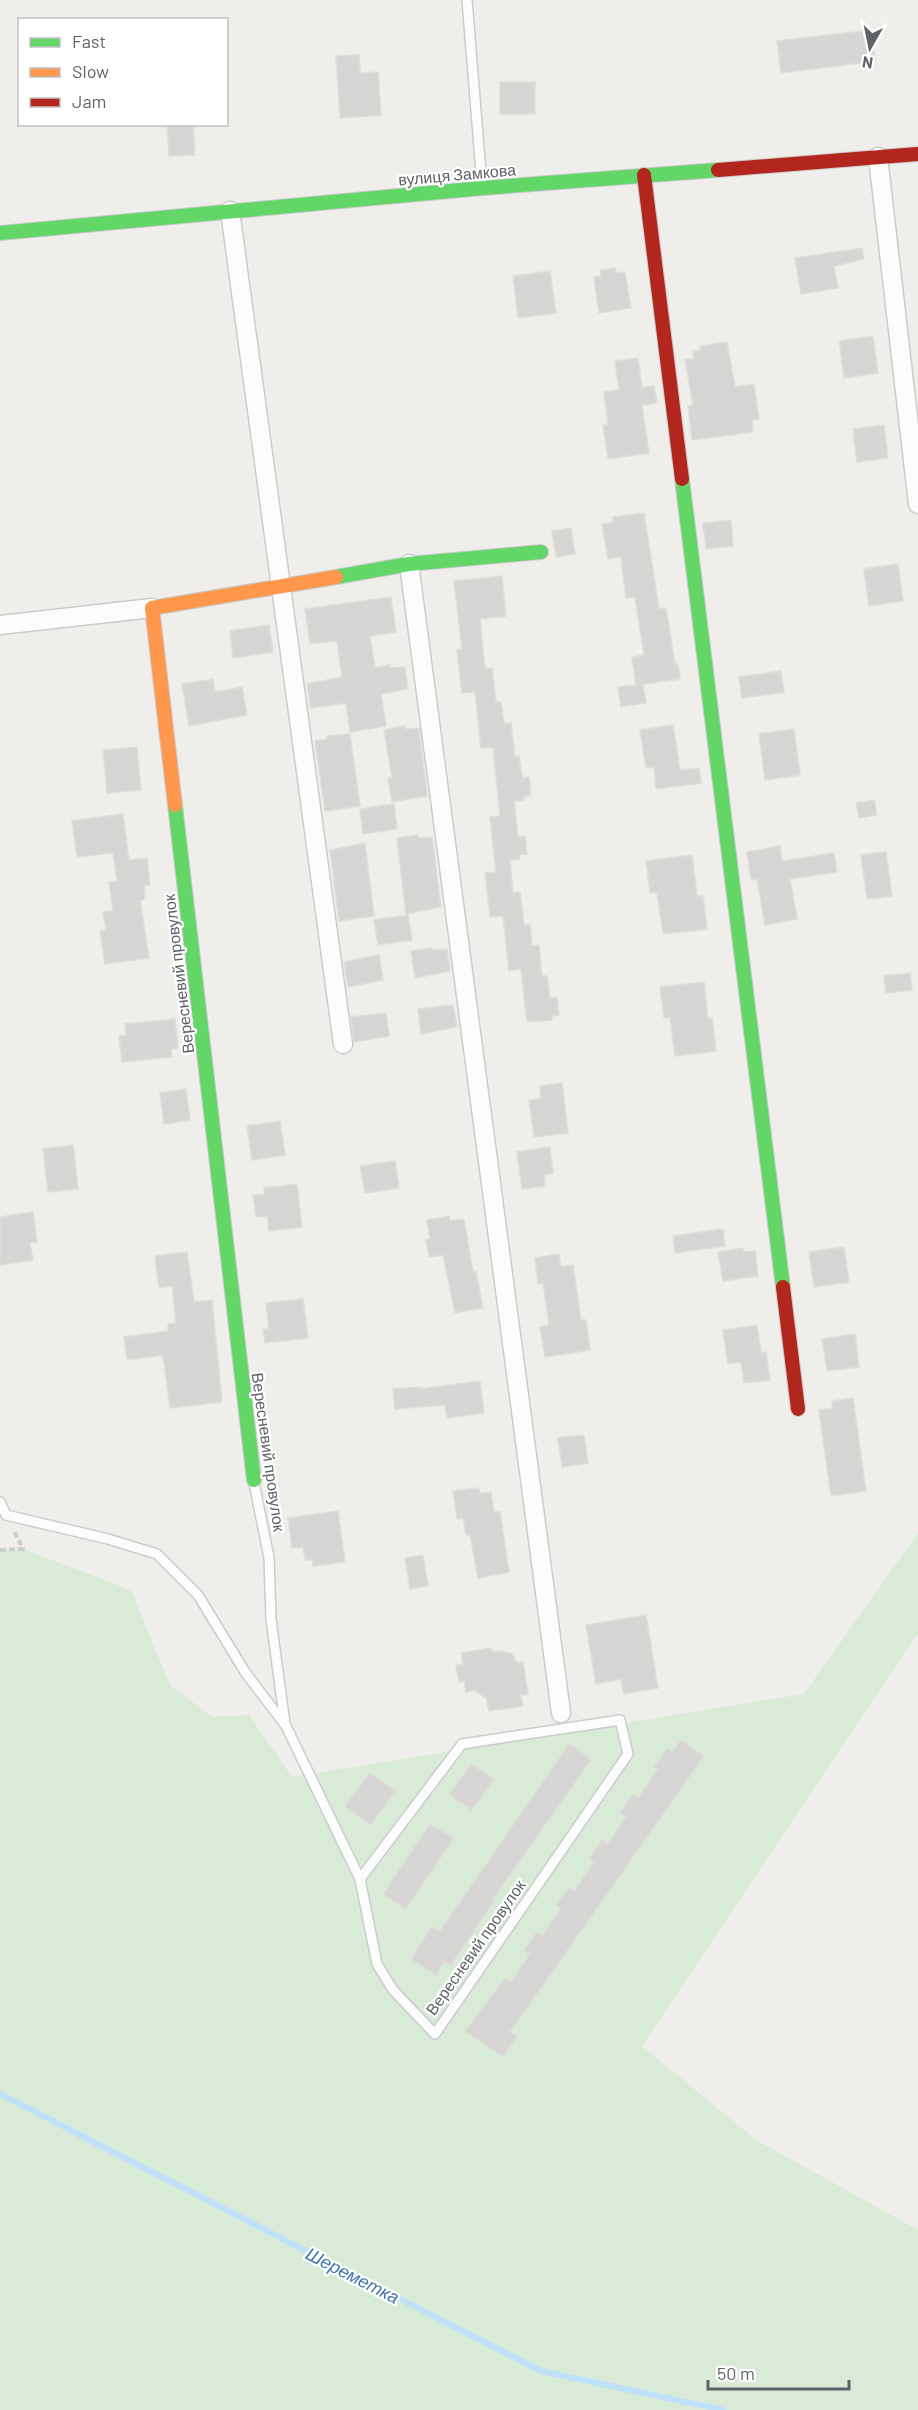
<svg xmlns="http://www.w3.org/2000/svg" width="918" height="2410" font-family="Barlow,sans-serif">
  <rect width="100%" height="100%" fill="#efeeea"/>
  <path fill="#d8ebd6" d="M918 1533V1633L642 2046 756 2140 918 2230V2410H0V1550L23 1549 131 1590 170 1685 212 1717 249 1715 292 1777 804 1694Z"/>
  <g fill="none" stroke-linecap="round" stroke-linejoin="round">
    <path stroke="#bfe0f9" stroke-width="6" d="M0 2094 541 2371 723 2410"/>
  </g>
  <path fill="#d6d5d3" stroke="#deddd9" stroke-width="1.5" d="M872 30 875 61 781 73 777 41Z
    M359 55 360 73 378 72 381 115 340 118 336 56Z
    M500 82H535V114H500Z
    M167 124H193L195 155 169 156Z
    M862 248 864 259 834 266 838 288 801 294 795 258Z
    M615 268 616 273 625 272 631 308 599 313 594 277 601 276 600 270Z
    M550 271 556 313 518 318 513 276Z
    M873 336 878 373 844 378 839 341Z
    M727 342 735 387 754 384 759 419 752 420 753 432 692 440 688 406 693 405 685 360 694 359 693 351 701 350 700 346Z
    M638 358 642 388 654 386 657 403 642 405 649 453 608 459 603 425H608L604 392 619 390 615 361Z
    M884 425 888 458 857 462 853 429Z
    M644 513 659 609 666 608 675 664H678L680 679 643 684 646 703 621 707 618 687 636 685 632 657 644 655 635 597 626 598 621 557 608 559 602 524 613 522V517Z
    M731 520 733 546 706 549 703 523Z
    M571 528 575 554 556 557 552 531Z
    M898 564 903 601 869 606 864 569Z
    M502 576 506 616 480 619 485 669 492 668 496 702H501L504 724 511 723 515 757 519 756 522 778 529 777 531 796H524V800L514 801 518 837 525 836 527 854 519 855 520 859 510 860 513 893 520 892 524 925 530 924 532 946 539 945 542 976H547L550 998 557 997 559 1015 552 1016V1020L527 1022 521 969 509 971 503 916 490 917 485 873 496 872 490 817 500 816 493 747 481 748 475 692 462 693 457 650 462 649 454 581Z
    M391 597 396 632 370 636 375 668 390 665V668L405 667 408 689 381 694 386 726 350 732 346 703 311 708 307 684 342 677 337 641 310 644 305 609Z
    M269 625 273 652 233 658 230 631Z
    M781 671 784 692 742 698 739 677Z
    M213 679 215 692 242 687 247 715 189 726 182 684Z
    M673 725 680 770 699 768 701 783 656 789 654 767 646 768 640 730Z
    M405 726V729L419 728 427 796 392 802 388 778H392L384 730Z
    M794 729 800 775 765 780 759 734Z
    M350 734 360 806 325 811 315 741 327 739V736Z
    M137 747 141 790 107 793 103 750Z
    M874 800 877 815 859 818 856 803Z
    M394 804 397 829 363 834 360 809Z
    M123 814 129 860 147 858 150 885 144 886 145 899 140 900 149 958 105 964 100 931 106 930 103 912 113 911 109 882 117 881 113 853 77 857 72 821Z
    M418 835V838L432 837 441 907 406 914 397 838Z
    M365 843 374 916 339 921 330 850Z
    M780 846 782 861 834 853 837 872 790 879 797 919 765 925 757 879 751 880 747 852Z
    M886 852 892 896 867 899 861 855Z
    M692 855 697 896H703L707 929 663 934 657 892 650 893 646 861Z
    M408 915 412 940 378 945 374 920Z
    M432 948 433 950 447 949 450 971 415 978 411 951Z
    M379 955 383 980 348 987 344 962Z
    M910 973 912 990 886 993 884 976Z
    M704 982 708 1018H712L716 1051 675 1056 670 1017 664 1018 660 987Z
    M453 1005 457 1027 421 1034 418 1009Z
    M386 1013 389 1036 354 1042 351 1017Z
    M175 1019 178 1048 171 1049 172 1057 122 1062 119 1036 126 1035 125 1024Z
    M562 1083 568 1133 534 1137 529 1100 541 1098 540 1086Z
    M186 1089 190 1120 164 1124 160 1093Z
    M280 1121 285 1155 252 1160 247 1126Z
    M73 1145 78 1189 48 1192 43 1149Z
    M550 1147 553 1173 544 1175 545 1186 522 1189 517 1152Z
    M395 1161 399 1188 365 1193 360 1166Z
    M297 1184 302 1227 269 1231 267 1216 256 1217 253 1195 265 1194 264 1188Z
    M33 1212 37 1242 30 1243 33 1260 0 1265V1217Z
    M449 1216 450 1221 464 1219 473 1272 476 1271 483 1308 455 1313 443 1255 429 1257 426 1240 430 1239 427 1220Z
    M723 1229 725 1246 675 1253 673 1236Z
    M844 1247 849 1282 814 1287 809 1252Z
    M743 1248 744 1252 755 1251 758 1276 723 1281 718 1252Z
    M187 1252 194 1302 212 1300 222 1402 170 1408 163 1355 127 1360 124 1337 168 1331V1324L176 1323 172 1286 159 1288 155 1256Z
    M559 1254 561 1267 573 1265 581 1320H586L590 1350 545 1357 540 1327 549 1325 543 1283 538 1284 535 1258Z
    M303 1299 308 1338 265 1343 263 1329H269L266 1303Z
    M757 1325 761 1353 766 1352 770 1380 744 1383 741 1362 728 1364 723 1330Z
    M855 1334 859 1367 827 1371 822 1339Z
    M480 1381 484 1413 447 1418 445 1405 395 1409 393 1389 420 1387V1389Z
    M853 1398 866 1491 831 1496 819 1410 833 1408 832 1401Z
    M584 1435 588 1463 562 1467 558 1438Z
    M479 1488 480 1494 491 1492 494 1512H500L509 1572 478 1578 470 1535H466L463 1518 457 1519 453 1491Z
    M338 1511 345 1562 313 1566 312 1560H305L303 1547 292 1548 288 1518Z
    M423 1555 428 1586 410 1589 405 1558Z
    M646 1615 658 1688 624 1694 621 1679 596 1684 586 1625Z
    M491 1648 492 1652 500 1651 512 1654 517 1663 523 1662 528 1694 521 1695 523 1706 489 1711 486 1698 474 1690 466 1692 464 1681 459 1682 456 1665 463 1664 461 1653Z
    M681 1740 704 1756 510 2032 517 2036 503 2057 465 2031 505 1978 511 1982 530 1954 524 1950 537 1932 542 1936 561 1908 556 1905 569 1887 574 1891 594 1863 589 1859 602 1840 607 1845 626 1817 620 1813 633 1794 638 1798 658 1769 654 1767 667 1748 672 1752Z
    M569 1744 591 1760 492 1900 494 1901 451 1965 444 1961 436 1975 411 1959 432 1926 440 1931Z
    M471 1764 494 1779 472 1810 449 1794Z
    M370 1773 395 1791 371 1825 345 1806Z
    M430 1824 454 1838 406 1909 383 1894Z"/>
  <g fill="none" stroke-linecap="round" stroke-linejoin="round">
    <defs>
      <path id="lane" d="M467 0 482 185
        M254 1483 269 1557 271 1619 285 1724
        M0 1502 6 1515 108 1539 157 1554 198 1595 245 1672 286 1726 360 1879
        M620 1720 628 1754 435 2034 393 1990 377 1964 360 1879 462 1744Z"/>
      <path id="street" d="M878 157 918 504
        M230 211 343 1044
        M409 564 561 1713
        M0 625 152 608"/>
      <path id="fast" d="M0 233 483 188 718 170
        M682 479 783 1287
        M336 577 409 564 541 552
        M175 805 254 1480"/>
      <path id="slow" d="M175 805 152 608 336 577"/>
      <path id="jam" d="M718 170 918 154
        M644 175 682 479
        M783 1287 798 1409"/>
    </defs>
    <use href="#lane" stroke="#cbcccc" stroke-width="12"/>
    <use href="#street" stroke="#cbcccc" stroke-width="21"/>
    <use href="#fast" stroke="#cacacb" stroke-width="16"/>
    <use href="#slow" stroke="#cacacb" stroke-width="16"/>
    <use href="#jam" stroke="#cacacb" stroke-width="16"/>
    <path stroke="#cacfcc" stroke-width="4" stroke-dasharray="6 3" stroke-linecap="butt" d="M0 1550 23 1549 13 1529"/>
    <use href="#lane" stroke="#fdfcfc" stroke-width="9"/>
    <use href="#street" stroke="#fdfcfc" stroke-width="18"/>
    <use href="#fast" stroke="#63d668" stroke-width="14"/>
    <use href="#slow" stroke="#ff974d" stroke-width="14"/>
    <use href="#jam" stroke="#b3261e" stroke-width="14"/>
  </g>
  <g text-anchor="middle" dominant-baseline="central" stroke-width="4.5" stroke-linejoin="round" paint-order="stroke">
    <g font-size="16" fill="#5f6368" stroke="#fff">
      <text transform="translate(457 174) rotate(-5)">вулиця Замкова</text>
      <text transform="translate(178 974) rotate(-97)">Вересневий провулок</text>
      <text transform="translate(269 1452) rotate(82)">Вересневий провулок</text>
      <text transform="translate(475 1947) rotate(-55)">Вересневий провулок</text>
    </g>
    <g font-size="18" font-style="italic" fill="#4174aa" stroke="#fff">
      <text transform="translate(353 2275) rotate(27)">Шереметка</text>
    </g>
  </g>
  <rect x="18" y="18" width="210" height="108" fill="#ffffff" stroke="#bfc1c3" stroke-width="1.5"/>
  <rect x="30" y="38" width="30" height="9" fill="#63d668" stroke="#bfc1c3" stroke-width="1.5"/>
  <text x="72" y="48" font-size="18" fill="#5f6368">Fast</text>
  <rect x="30" y="68" width="30" height="9" fill="#ff974d" stroke="#bfc1c3" stroke-width="1.5"/>
  <text x="72" y="78" font-size="18" fill="#5f6368">Slow</text>
  <rect x="30" y="98" width="30" height="9" fill="#b3261e" stroke="#bfc1c3" stroke-width="1.5"/>
  <text x="72" y="108" font-size="18" fill="#5f6368">Jam</text>
  <g transform="translate(870 48) rotate(189)" stroke="#ffffff" stroke-width="4.5" paint-order="stroke">
  <path d="M0-4.5L10 22L0 15L-10 22Z" fill="#5f6368"/>
  <text y="-9" font-size="16" font-weight="bold" text-anchor="middle" fill="#5f6368">N</text>
  </g>
  <path d="M708 2380v9h141v-9" fill="none" stroke="#5f6368" stroke-width="3"/>
  <text x="717" y="2380" font-size="18" fill="#5f6368" stroke="#ffffff" stroke-width="4.5" paint-order="stroke">50 m</text>
</svg>
